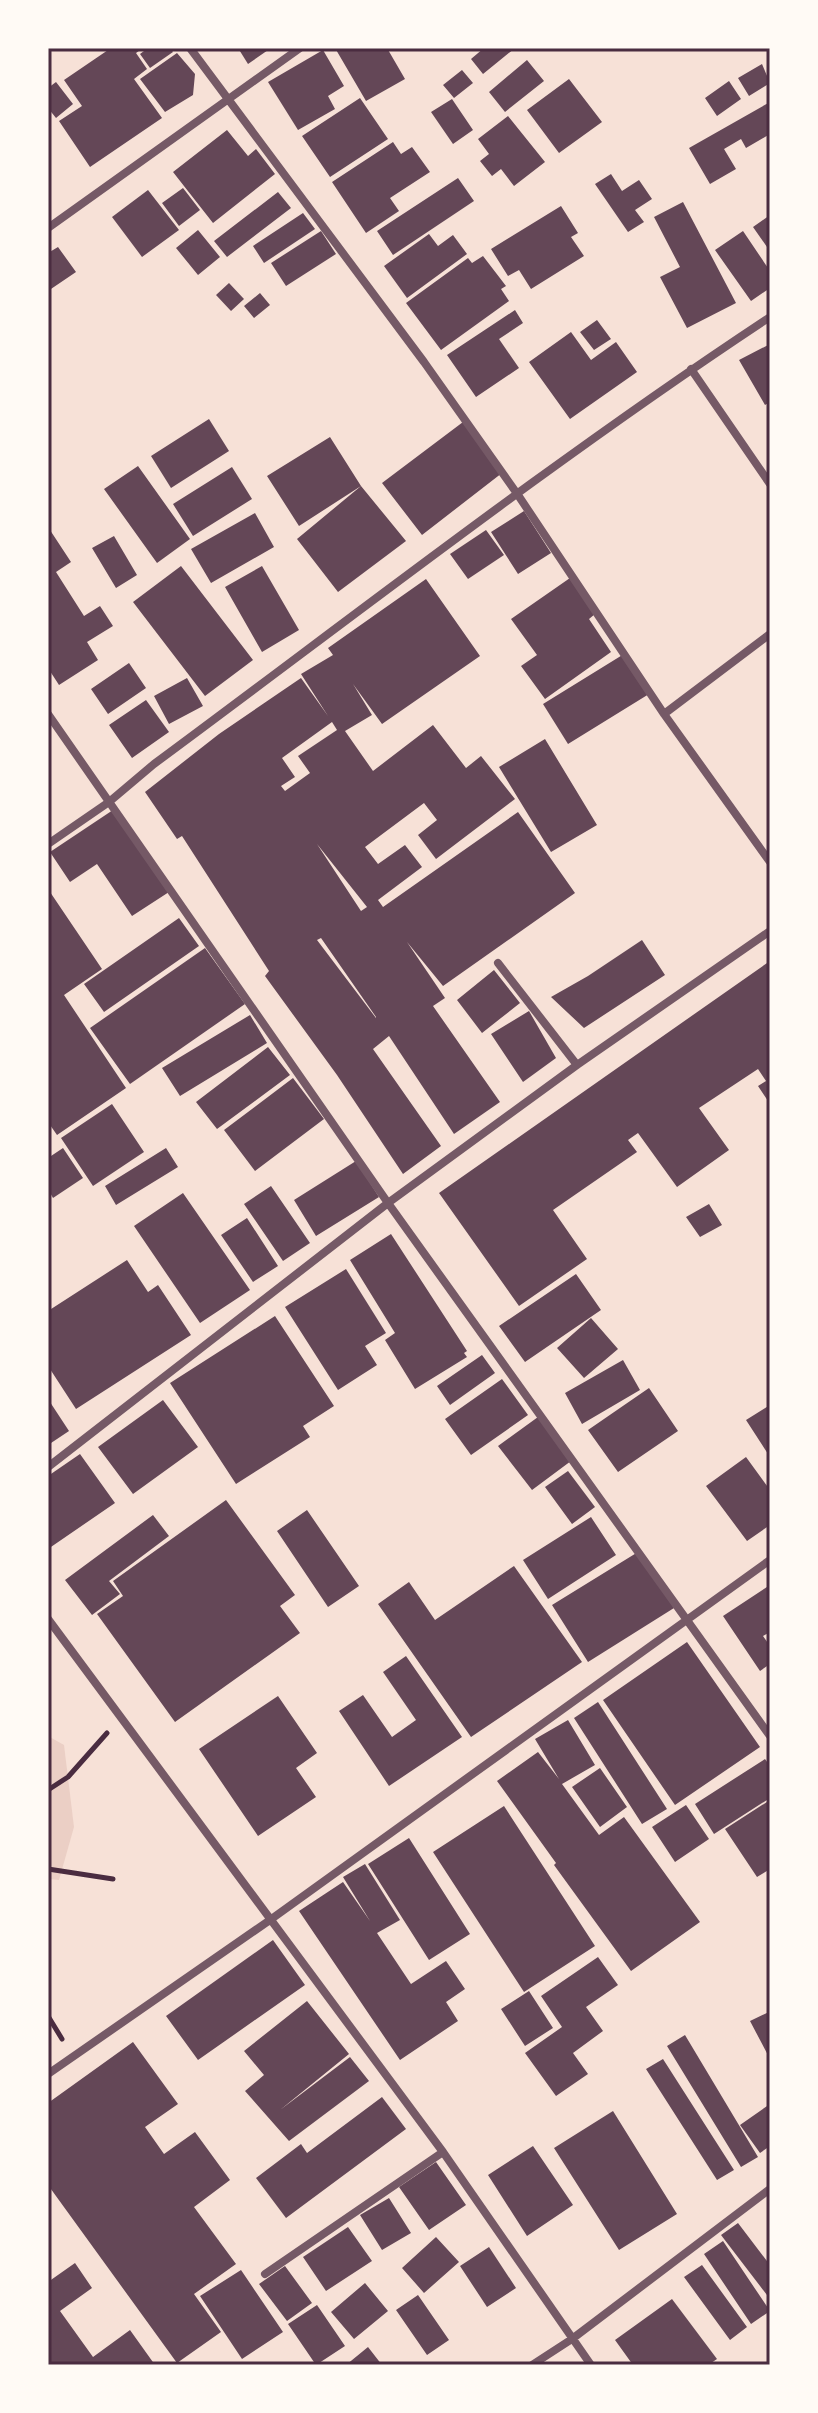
<svg xmlns="http://www.w3.org/2000/svg" width="818" height="2413" font-family="Helvetica,sans-serif">
  <rect width="100%" height="100%" fill="#f7e1d7"/>
  <path fill="#ebcfc5" d="M48 1736 64 1745 74 1827 59 1880 48 1879Z"/>
  <path fill="#644757" fill-rule="evenodd" d="M111 48H143L136 53 147 69 134 79 162 118 90 167 59 121 82 106 64 80Z
    M148 48H170L173 52 150 68 140 54Z
    M238 48H271L248 64Z
    M335 48H387L405 79 366 101Z
    M484 48H515L483 74 471 59Z
    M323 50 344 86 328 96 335 109 298 130 268 82Z
    M177 53 195 74 193 95 165 112 140 79Z
    M527 60 544 81 505 112 489 92Z
    M762 64 770 83 749 96 738 78Z
    M462 70 473 83 454 98 443 85Z
    M569 79 602 122 559 153 527 110Z
    M729 81 741 99 717 116 705 98Z
    M56 82 73 104 56 118 48 108V88Z
    M360 98 388 139 330 177 302 136Z
    M452 99 473 130 453 144 431 112Z
    M770 102V134L746 148 741 139 724 149 736 169 710 184 689 148Z
    M508 116 545 162 514 186 501 169 492 176 480 161 489 154 478 139Z
    M227 130 248 156 256 149 275 174 213 223 173 172Z
    M393 142 401 154 412 147 430 172 390 198 399 211 366 233 332 182Z
    M611 174 622 191 639 180 652 199 635 210 644 222 628 232 595 184Z
    M458 178 474 201 393 255 377 231Z
    M183 188 200 210 179 226 162 203Z
    M148 190 179 230 142 257 112 217Z
    M278 192 291 208 227 257 214 241Z
    M683 202 736 303 687 328 660 277 680 267 654 217Z
    M561 206 578 233 571 237 584 256 531 289 519 270 508 276 491 249Z
    M303 213 315 229 264 263 253 246Z
    M770 215V245L767 247 753 227Z
    M198 230 220 257 198 275 176 248Z
    M321 231 336 254 286 286 271 263Z
    M743 231 770 271V288L751 301 715 250Z
    M429 234 438 246 453 235 467 254 407 298 384 266Z
    M58 247 76 272 48 291V253Z
    M483 256 506 286 501 289 509 301 441 350 406 303 468 258 472 263Z
    M229 283 244 299 231 311 216 295Z
    M260 293 270 305 254 318 244 306Z
    M515 310 523 323 499 339 519 368 476 397 447 355Z
    M597 320 611 339 594 350 580 332Z
    M571 332 591 360 616 342 637 372 570 419 529 362Z
    M770 344V402L765 405 739 360Z
    M209 419 229 451 171 488 151 456Z
    M463 422 502 473 422 535 382 483Z
    M330 437 361 486 299 526 267 476Z
    M138 466 190 539 157 563 104 489Z
    M232 467 252 499 193 536 173 504Z
    M361 486 406 541 338 592 297 539Z
    M524 511 551 553 518 574 491 532Z
    M255 513 274 547 211 583 191 549Z
    M48 527 71 562 56 572 84 616 100 606 113 626 87 642 98 660 59 685 48 668Z
    M486 530 504 555 468 579 450 554Z
    M114 536 137 575 116 588 92 548Z
    M181 566 253 660 205 696 133 602Z
    M262 566 299 630 262 652 225 587Z
    M570 578 595 614 589 619 611 652 545 699 521 666 537 655 511 619Z
    M426 579 480 656 382 724 353 684 372 715 345 731 373 771 433 725 466 768 481 756 515 799 436 859 418 835 437 820 424 803 365 847 378 864 405 845 422 867 378 900 383 907 518 812 575 893 443 986 407 942 445 998 433 1006 500 1102 454 1134 389 1036 373 1049 441 1146 403 1174 337 1075 265 976 269 971 182 836 177 839 145 792 219 734 301 678 328 716 301 674 333 655 328 648ZM332 722 337 730 298 756 310 773 285 791 281 786 295 777 282 758ZM317 844 367 907 361 911ZM321 938 376 1017V1018L317 940Z
    M624 654 649 694 568 744 543 704Z
    M129 663 146 688 108 714 91 689Z
    M187 678 203 706 169 724 154 696Z
    M146 700 169 732 132 758 109 725Z
    M545 739 597 825 551 852 499 767Z
    M113 810 169 892 132 916 97 864 70 882 50 852Z
    M48 889 102 969 64 995 126 1088 57 1135 48 1122Z
    M179 918 199 946 104 1012 84 984Z
    M642 940 665 975 584 1028 551 997 588 976Z
    M205 948 245 1004 130 1084 90 1028Z
    M770 961V1104L758 1086 766 1081 758 1069 699 1108 729 1150 677 1187 638 1133 628 1140 637 1152 553 1210 587 1259 519 1306 439 1193Z
    M494 970 520 1003 482 1033 457 1000Z
    M529 1011 556 1058 523 1082 491 1034Z
    M250 1015 267 1043 180 1096 162 1068Z
    M268 1047 290 1075 217 1129 196 1102Z
    M293 1078 324 1119 255 1171 224 1130Z
    M112 1104 144 1152 93 1186 61 1138Z
    M63 1148 83 1178 53 1198 48 1189V1158Z
    M166 1148 178 1167 116 1205 105 1186Z
    M356 1161 379 1197 316 1236 294 1200Z
    M271 1186 310 1243 283 1261 244 1204Z
    M183 1193 250 1290 200 1323 134 1226Z
    M709 1204 722 1225 700 1237 686 1217Z
    M247 1218 278 1266 253 1282 221 1235Z
    M391 1234 467 1351 464 1353 467 1357 415 1389 385 1340 395 1333 350 1260Z
    M127 1260 148 1292 158 1285 191 1335 76 1409 50 1369 48 1371V1311Z
    M346 1269 386 1333 365 1346 377 1365 338 1390 285 1307Z
    M576 1274 601 1310 525 1362 499 1326Z
    M275 1316 334 1406 303 1426 310 1437 236 1484 170 1383Z
    M591 1318 618 1349 584 1378 557 1348Z
    M482 1355 495 1373 450 1405 437 1386Z
    M623 1360 640 1390 582 1424 565 1393Z
    M502 1379 528 1415 471 1455 445 1419Z
    M649 1388 678 1431 618 1472 588 1430Z
    M48 1399 69 1431 48 1445Z
    M163 1400 198 1447 133 1494 98 1447Z
    M770 1405V1457L746 1420Z
    M538 1417 571 1461 532 1490 498 1446Z
    M80 1454 115 1503 48 1549V1476Z
    M746 1457 770 1490V1525L747 1541 706 1486Z
    M568 1471 595 1507 572 1524 545 1487Z
    M226 1500 295 1595 280 1606 300 1633 175 1722 97 1614 123 1596 113 1581Z
    M307 1510 359 1586 328 1607 277 1531Z
    M153 1515 169 1536 109 1581 120 1594 92 1615 65 1580Z
    M591 1517 616 1555 548 1599 523 1560Z
    M638 1552 674 1608 588 1662 552 1605Z
    M514 1566 582 1662 471 1737 378 1604 409 1582 435 1620Z
    M770 1585V1632L763 1636 770 1646V1664L760 1671 723 1616Z
    M687 1642 760 1747 675 1805 603 1700Z
    M406 1656 462 1737 389 1786 339 1711 363 1695 392 1737 416 1720 383 1672Z
    M278 1696 317 1753 296 1768 316 1797 258 1836 199 1749Z
    M598 1702 667 1809 642 1824 574 1718Z
    M568 1720 595 1765 562 1784 599 1835 624 1817 700 1922 631 1971 554 1865 556 1863 497 1781 538 1752 559 1779 535 1739Z
    M765 1759 770 1766V1798L714 1834 695 1804Z
    M600 1768 627 1807 600 1827 572 1787Z
    M770 1800V1869L757 1877 725 1829Z
    M686 1805 709 1839 675 1862 652 1827Z
    M504 1806 595 1946 524 1992 433 1852Z
    M409 1838 470 1934 429 1960 368 1864Z
    M365 1864 400 1920 377 1933 411 1984 446 1961 465 1989 446 2002 458 2021 400 2060 299 1911 343 1882 370 1921 343 1877Z
    M273 1940 305 1985 198 2060 166 2016Z
    M598 1957 618 1985 586 2007 603 2031 573 2053 588 2074 556 2096 525 2053 562 2027 541 1996Z
    M529 1991 553 2028 525 2046 501 2009Z
    M307 2001 349 2054 280 2110 350 2057 369 2081 289 2141 245 2091 264 2075 244 2051Z
    M769 2012 770 2014V2059L750 2021Z
    M685 2035 758 2157 741 2167 667 2046Z
    M133 2042 178 2104 145 2127 164 2154 195 2132 230 2180 194 2207 236 2264 194 2294 221 2332 177 2363 48 2185V2103Z
    M663 2059 734 2170 717 2180 646 2069Z
    M382 2097 406 2129 286 2218 256 2178 301 2144 307 2153Z
    M770 2104V2146L760 2153 740 2125Z
    M613 2111 677 2214 619 2250 554 2148Z
    M533 2146 573 2205 527 2236 488 2175Z
    M436 2162 466 2205 429 2230 399 2187Z
    M389 2198 411 2233 382 2250 360 2215Z
    M738 2223 770 2265V2299L721 2235Z
    M348 2227 372 2261 326 2291 303 2257Z
    M436 2237 459 2262 424 2293 402 2268Z
    M723 2241 770 2311 751 2324 704 2254Z
    M489 2247 516 2288 487 2307 460 2266Z
    M75 2263 92 2288 60 2311 93 2357 130 2330 155 2365H48V2282Z
    M702 2265 747 2327 730 2340 684 2277Z
    M285 2266 312 2303 287 2321 259 2284Z
    M241 2270 283 2332 242 2359 200 2296Z
    M365 2283 388 2311 354 2339 331 2312Z
    M418 2295 449 2340 427 2355 396 2310Z
    M672 2299 717 2359 708 2365H633L615 2340Z
    M317 2305 345 2346 316 2365 288 2324Z
    M368 2347 382 2365H346Z"/>
  <g fill="none" stroke-linecap="round" stroke-linejoin="round">
    <path stroke="#4a2c40" stroke-width="5" d="M48 1790 68 1777 107 1733
      M48 1869 113 1879
      M48 2016 62 2039"/>
    <path stroke="#755966" stroke-width="8" d="M190 48 424 362 518 495 664 714 770 862
      M48 228 300 48
      M691 369 770 484
      M48 714 388 1203 770 1736
      M664 714 770 634
      M48 844 109 802 154 764C358 613 558 457 770 317
      M498 963 577 1065
      M48 1467 388 1203 577 1065 770 931
      M48 1619 443 2152 591 2365
      M48 2074 270 1920 770 1560
      M265 2274 443 2152
      M532 2365 572 2339 770 2189"/>
  </g>
  <rect width="818" height="2413" fill="none" stroke="#fffaf5" stroke-width="100"/>
  <rect x="50" y="50" width="718" height="2313" fill="none" stroke="#4a2c40" stroke-width="3"/>
</svg>
